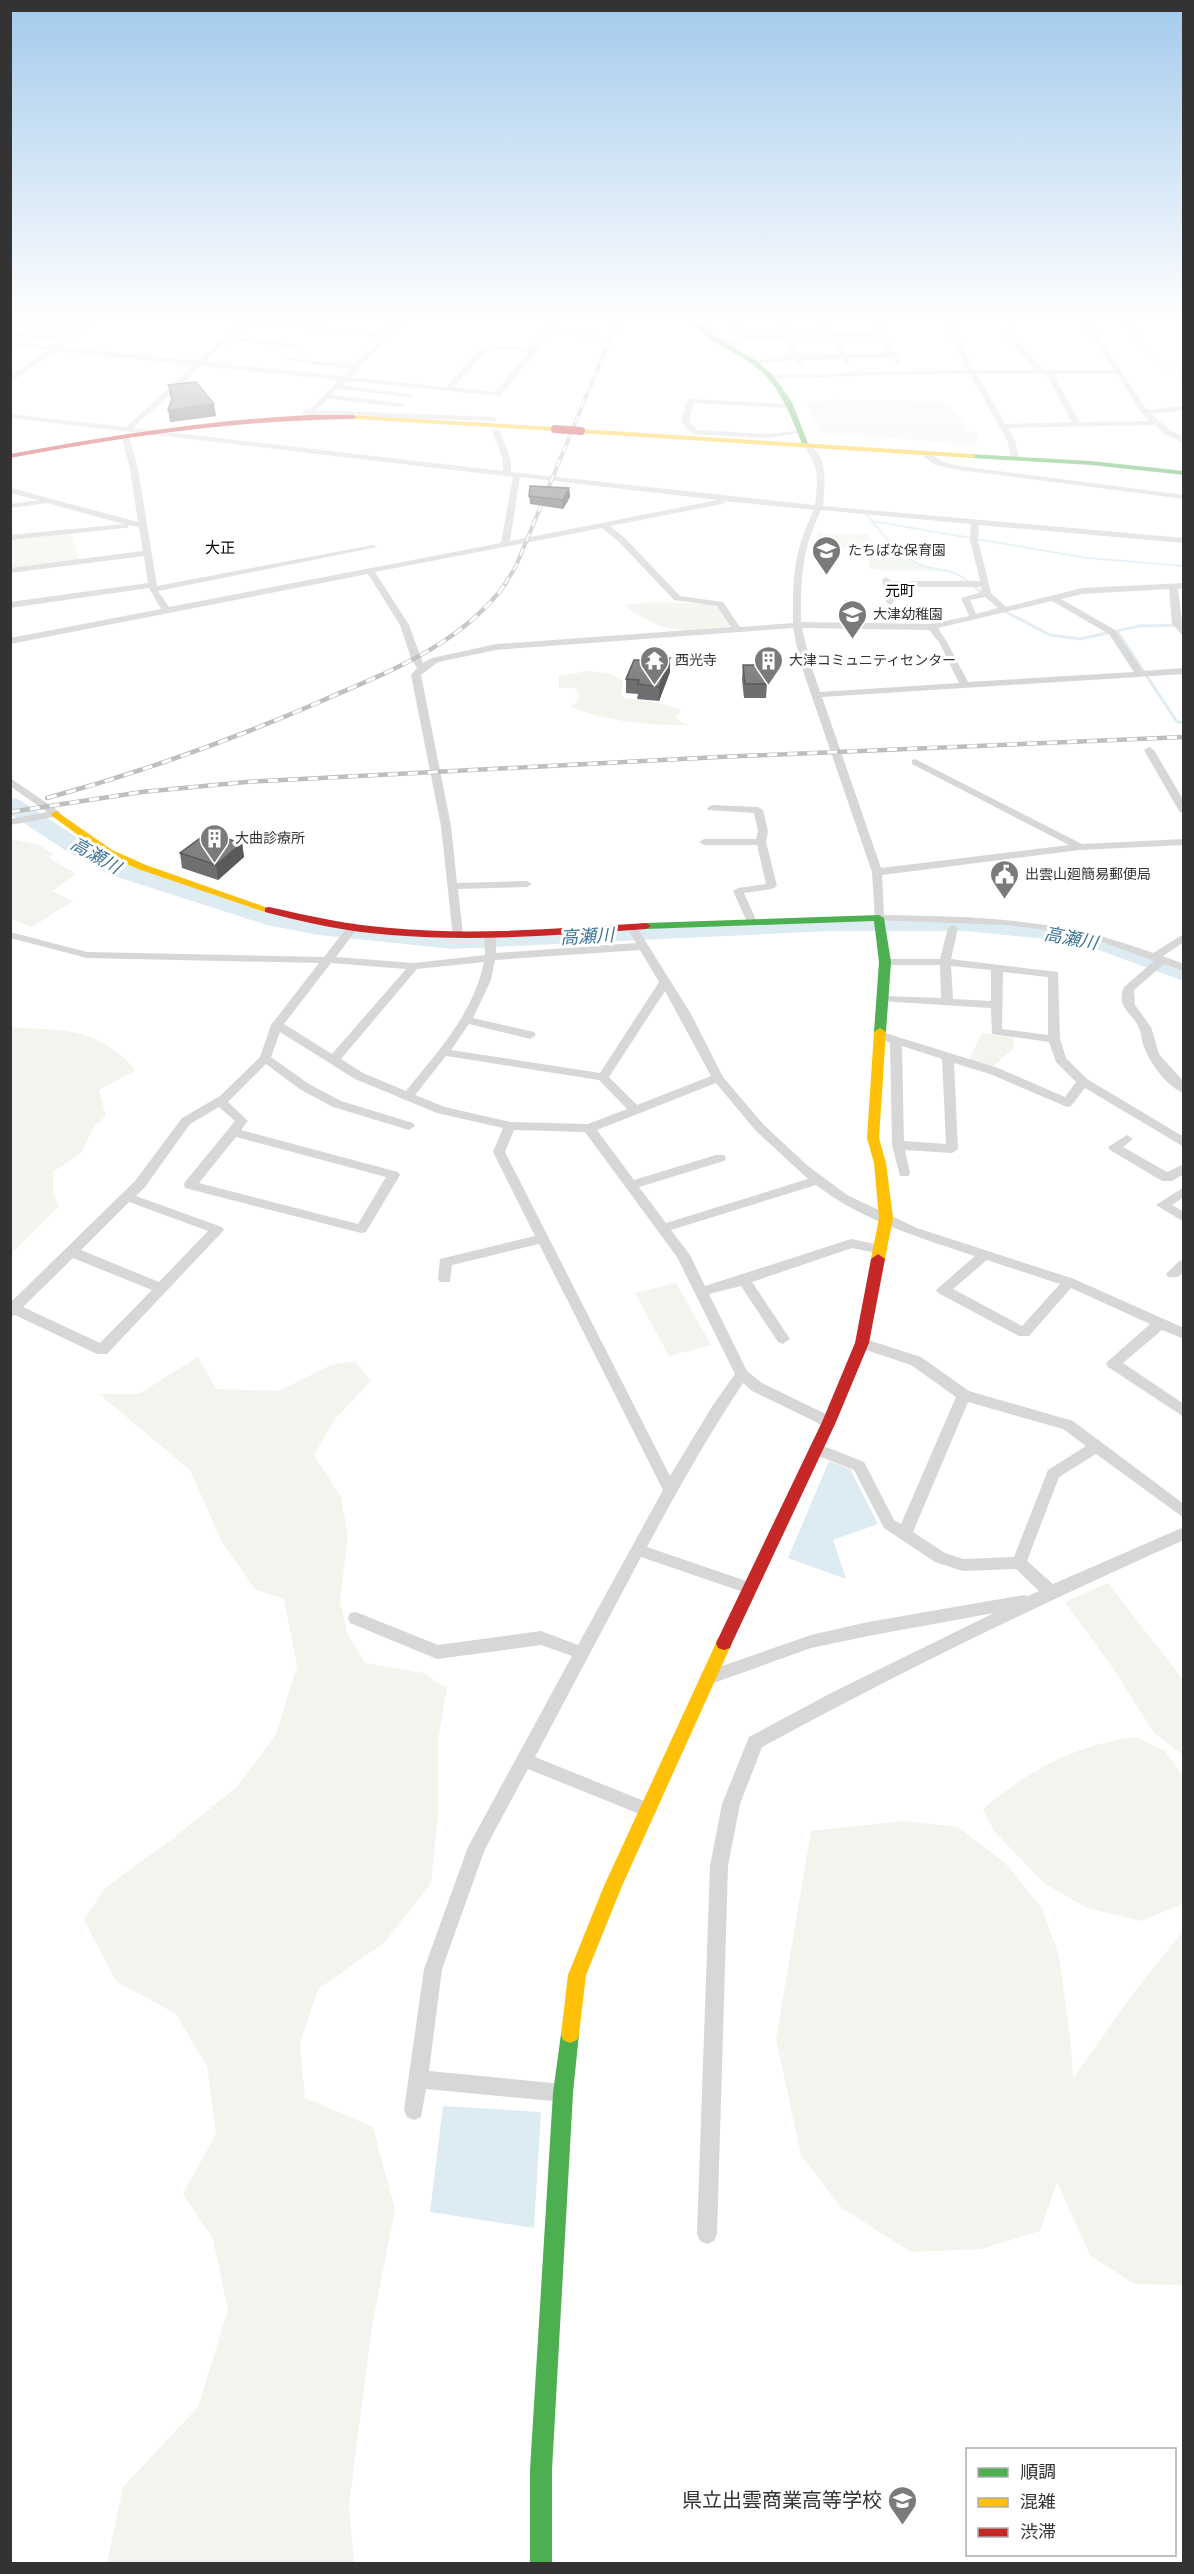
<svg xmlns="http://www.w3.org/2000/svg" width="1194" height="2574" font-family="Roboto,'Noto Sans JP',sans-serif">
  <rect width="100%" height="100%" fill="#fff"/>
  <path fill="#f1f5ed" d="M839 399 842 401 913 400 918 403 948 402 970 432 978 433 977 446 885 437 821 434 807 403Z
    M818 532 827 534H868L873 545 896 547 915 564 949 571H880L879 569H869L868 551 816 546Z
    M72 534 79 560 11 568 10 540Z
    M655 602 718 604 733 626C685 631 664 636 624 605Z
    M588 671 609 673 623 681 621 693 625 698 659 703 681 710 675 718 688 725C649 726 607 721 571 707L579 699V693L575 688H559V676Z
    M11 839 39 845 54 854 49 858 76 874 52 891 73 901 32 927 11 919Z
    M11 1027C65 1031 96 1026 136 1070L99 1090 106 1116 94 1126 82 1152 53 1172V1193L59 1206 11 1254Z
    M982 1033 1014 1038 1013 1049 992 1067 969 1060Z
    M676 1283 711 1345 669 1356 635 1293Z
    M198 1357 216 1389 279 1391 331 1365 355 1361 371 1381 335 1419 314 1455 341 1497 348 1537 340 1599 347 1633 365 1663 424 1673 447 1689 438 1740V1814L431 1883 385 1942 318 1989 300 2044 305 2098 373 2127 395 2210 372 2326 349 2505 354 2563H107L123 2487 198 2407 228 2310 213 2239 183 2194 216 2134 207 2066 176 2014 116 1981 84 1920 105 1888 171 1840 237 1787 276 1735 297 1666 284 1599 255 1589 221 1540 190 1470 99 1394H139Z
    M1108 1583 1183 1680V1755L1154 1733 1115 1671 1065 1602Z
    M1136 1737 1165 1751 1183 1776V1904L1141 1921 1087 1908 1044 1883 994 1831 983 1809C1028 1771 1077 1744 1136 1737Z
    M903 1821 958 1827 1005 1863 1042 1908 1059 1956 1071 2044 1073 2079 1132 1995 1183 1931V2285L1134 2284 1090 2255 1057 2182 1040 2231 981 2249 911 2252 842 2208 801 2155 776 2039 811 1831Z"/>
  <path fill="#ddebf3" d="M829 1461 850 1469 878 1524 833 1540 846 1579 788 1558Z
    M443 2106 541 2112 534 2228 430 2212Z"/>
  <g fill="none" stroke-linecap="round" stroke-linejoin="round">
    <path stroke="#ddebf3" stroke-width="2" d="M1126 322 1148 353 1184 379
      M10 488 25 492
      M864 512 872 521 1087 558 1184 566
      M872 521C884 535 899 555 916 563 937 573 950 565 972 584"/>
    <path stroke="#ddebf3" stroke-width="3" d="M970 583 984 595
      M1002 610 1050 635 1080 639 1139 626 1184 625
      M1117 631 1177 722H1184"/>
    <path fill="#ddebf3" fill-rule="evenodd" d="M10 798 18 799 84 842 127 865 279 914 319 921 452 935 831 917H965L1056 926 1099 935 1184 966V981L1093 948 1056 940 965 931H831L452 949 319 935 267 925 111 875 68 852 10 814Z"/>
    <path fill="#d7d7d7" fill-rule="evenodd" d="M10 322 76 328 84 322H91L59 347 198 361 241 322H248L233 337 298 345 295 347 229 340 205 362 343 376 350 369 286 360 289 358 354 365 382 337 250 322H270L385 334 397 322H404L350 377 446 387 485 345 532 348 554 322H560L554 330 609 337 606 339 551 333 500 396 346 381 342 385 413 395 409 397 338 389 332 395 401 403 405 405 401 407 328 399 317 410 493 417 497 419 496 421 306 415H303V411L309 410 339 380 201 366 133 428 503 471C504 456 497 445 492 431L496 429 500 431C505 447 512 455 511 472L815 505C818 477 820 467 802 444L806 442C829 455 825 483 823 506L1184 538V543L979 525 978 540 991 593 1006 607 1082 588 1184 583V589H1178L1184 637 1172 624 1169 589 1082 594 1061 599 1115 630 1143 671 1184 668V674L822 697 881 868 1069 845 912 764V760L915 759 1082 844 1184 839V845L1080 850 882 875 884 915C982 917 1060 918 1153 953L1184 934V942L1163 956 1184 964V971L1164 964 1134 990 1135 1005 1151 1027 1159 1054 1184 1082V1093C1167 1087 1150 1063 1144 1047 1141 1041 1142 1034 1139 1028 1133 1013 1115 1007 1124 987L1154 961 1102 942 1055 931 1005 925 875 920 872 872 800 662 793 628 496 650 438 662 421 675 451 826 457 883 527 881 532 884 527 887 458 889 463 935 461 937H453L441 826 411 675 417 668 411 658 400 625 368 574 10 644V638L161 609 149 588 10 608V602L148 583 144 556 10 573V568L143 551 139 527 128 525V528H125L10 540V535L124 524 47 503 10 508V504L38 500 10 493V488L138 522 130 469 121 435 128 433 138 469 157 586 373 545 377 547 158 591 169 607 501 543 513 477 10 418V414L126 427 194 365 55 351 10 383V377L47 350 10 346V342L52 346 59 341 10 336V332L64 337 71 331 11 326ZM489 348 529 352 495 392 453 387ZM520 477 718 500 510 541ZM725 501 814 510C793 553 793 576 793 623L740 627 723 602 680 596 626 539 610 526 722 504ZM821 510 971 524 970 540 980 581H891L886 577 882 580 886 602 890 605 894 602 891 587H981L982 592 961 598 969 616 932 624 801 622C801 576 801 553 821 510ZM602 528 620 543 674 600 717 606 731 627 496 644 432 658 423 663 409 625 375 572ZM985 597 998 608 976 614 970 600ZM1052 601 1109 634 1134 672 968 682 947 642 938 628ZM802 628 929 630 939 642 959 683 820 692 810 662Z
      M733 322H739L742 336 782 335 777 322H783L789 335 828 333 822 322H828L835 333 877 332 872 322H878L901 362 896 363 892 357 849 358 850 362 847 364 842 359 801 360 805 365 801 367 794 360 754 364 752 361 792 356 784 339 743 340 742 343 722 346V344L736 341ZM880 336 889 353 846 354 837 337ZM830 337 839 355 799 356 791 339Z
      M944 322H950L974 370H1036L1007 339 1009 322H1015L1013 339 1044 370H1114L1083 322H1089L1147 410 1184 406V410L1151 414 1170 430 1184 438V443L1164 434 1155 425 1008 428 1015 440 1019 458 1015 460 1011 458 1007 440 970 374H902L771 379 767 377 771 375 967 370ZM977 374H1046L1072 422 1005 424ZM1053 374H1117L1142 414 1150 421 1080 422Z
      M691 399 787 404 791 406 787 408 694 403 689 421 697 430 770 434 802 430 806 432 770 438 692 434 681 421 687 401Z
      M922 451H928L941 461 959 466 1184 495V499L959 470 935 465 922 455Z
      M1149 747 1154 750 1184 801V814L1179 811 1144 750Z
      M10 778 60 812V816L10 825V819L47 812 10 786Z
      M712 805 758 807 763 810 768 831 766 842 777 886 772 889 744 893 757 922 756 924H748L733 891 738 888 766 884 757 845H704L699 842 704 839H756L758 831 754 813 708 810 707 808Z
      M354 923 359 926 336 957 414 963 485 955 484 935 490 932 496 935V953L636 943 627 928 632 925 636 926 691 1014 723 1077 763 1124 808 1166 847 1195 917 1228 1074 1279 1184 1328V1339L1162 1330 1123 1363 1184 1404V1417L1108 1367 1106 1363 1150 1324 1071 1288 1029 1336H1019L938 1293 936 1290 975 1256C920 1238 863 1221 816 1185L671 1230 690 1255 705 1286 851 1239 886 1246 888 1249 881 1254 852 1248 752 1282 790 1339 783 1344 778 1342 741 1286 709 1294 747 1371 762 1383 834 1418 836 1422 834 1426H824L752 1391 743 1383C708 1436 677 1491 647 1547L755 1584 757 1588 755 1592 749 1594 641 1557 535 1757 654 1805 657 1810 654 1815 648 1818 642 1815 528 1769 485 1849 442 1969 429 2071 563 2084 570 2086 573 2093 570 2100 563 2102 426 2089 421 2117 414 2120 407 2117 404 2110 424 1969 468 1847 572 1656 541 1645 437 1659 350 1623 348 1618 350 1613 356 1612 438 1645 541 1631 578 1645 663 1490 539 1244 452 1265 450 1282H440L438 1279 440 1259 535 1236 493 1152 503 1128 437 1113 355 1079 280 1032 271 1057 309 1084 341 1101 413 1123 415 1126 409 1130 333 1107 301 1090 266 1064 228 1102 248 1121 241 1130 398 1172 400 1175 366 1232 361 1233 185 1188 184 1185 185 1182 235 1121 219 1107 190 1124 145 1187 136 1196 222 1227 224 1230 107 1354H97L15 1315 10 1317V1303L135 1181 182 1118 220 1096 260 1057 271 1025 319 963 87 958 10 938V932L87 952 324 957 350 924ZM640 950 659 982 600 1073 451 1050 469 1024 530 1039 536 1035 534 1032 473 1018 491 980 495 960ZM484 962C473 1014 439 1050 406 1091L363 1073 341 1059 417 969ZM331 963 406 969 332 1054 284 1024ZM665 991 711 1076 637 1105 609 1077ZM446 1056 599 1080 627 1109 588 1124 510 1122 445 1107 415 1095ZM716 1083 755 1130 808 1179 666 1223 639 1187 724 1161 726 1158 724 1155H716L634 1180 597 1130ZM514 1130 585 1132 677 1257 735 1374 713 1405 670 1476 505 1152ZM236 1137 386 1177 358 1224 199 1183ZM129 1202 208 1231 159 1282 81 1250ZM73 1258 152 1290 100 1343 23 1307ZM987 1260 1060 1284 1022 1326 953 1289Z
      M953 925 958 928 951 959 1058 972 1060 1039 1066 1058 1087 1079 1184 1137V1147L1085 1088 1071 1106 1067 1107 990 1074 954 1063 958 1149 952 1153 905 1150 910 1173 908 1176H900L892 1145 890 1043 875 1036 877 1033H885L998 1068 1065 1097 1076 1082 1056 1062 1049 1042 992 1034 991 1008 879 1001 877 999 883 996 941 998 940 965H885L879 962 885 959H940L948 928ZM951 966 991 970V1001L953 999ZM1003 972 1048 977V1035L1002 1029ZM902 1046 942 1059 946 1144 904 1141Z
      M1127 1135 1133 1139 1123 1147 1167 1172 1184 1164V1174L1172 1181H1162L1110 1150 1108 1147Z
      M1184 1187V1197L1172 1205 1184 1212V1222L1156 1205Z
      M1184 1260V1272L1178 1277H1168L1166 1274 1179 1261Z
      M862 1338 921 1357 969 1391 1073 1421 1184 1504V1518L1096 1454 1059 1477 1027 1561 1053 1584 1184 1527V1540C1040 1604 900 1672 762 1747L740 1804 728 1866 717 2234 714 2241 707 2244 700 2241 697 2234 710 1866 722 1804 747 1742 749 1737 833 1692 994 1613 868 1636 811 1648 708 1685 702 1683 700 1678 702 1673 811 1635 868 1622 1024 1595 1028 1596 1039 1591 1016 1569 963 1571 935 1562 884 1528 854 1470 811 1453 809 1449 811 1445 816 1443 864 1462 894 1520 901 1524 956 1397 911 1365 857 1347 855 1343ZM968 1402 1063 1429 1086 1446 1048 1470 1014 1557 963 1559 945 1553 913 1532Z"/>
    <path fill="#4caf50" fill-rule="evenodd" d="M692 322H699L712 334 755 360 771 373 792 402 809 446 802 444C790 413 778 381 749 362 730 349 706 341 692 322Z
      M969 454 1091 461 1184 471V475L1091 465 972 458H969Z
      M879 915 884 918 891 962 886 1032 880 1036 874 1032 879 962 874 921 646 929 641 926 646 923Z
      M570 2025 577 2028 579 2034 573 2093 552 2470V2564H530V2470L553 2093 561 2034 563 2028Z"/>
    <path fill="#ffc107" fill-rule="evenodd" d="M350 415 555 427 559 429 555 431 353 419H350Z
      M581 429 972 454 976 456 972 458 578 433 577 431Z
      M56 811 112 850 146 865 274 910 273 912H265L138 869 104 854 52 816 51 814Z
      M880 1028 886 1032 879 1138 886 1163 893 1218 885 1259 878 1264 871 1259 879 1218 874 1163 867 1138 874 1032Z
      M724 1636 730 1638 732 1643 622 1886 586 1975 579 2034 577 2040 570 2043 563 2040 561 2034 568 1975 604 1886 716 1643 718 1638Z"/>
    <path fill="#c62828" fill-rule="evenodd" d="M309 415H353L357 417 353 419C237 420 124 437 10 458V454C110 436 208 420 309 415Z
      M269 907C309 916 349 925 390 928 475 936 561 928 646 923L651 926 646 929C561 935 476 942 391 935 348 932 306 923 265 912V908Z
      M878 1254 885 1259 869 1343 836 1422 732 1643 730 1648 724 1650 718 1648 716 1643 822 1422 855 1343 871 1259Z"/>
    <defs>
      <path id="rail-far1" d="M505 584 516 566 617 322"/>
      <path id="rail" d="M47 798C139 773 229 741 317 703 385 673 461 646 506 583
        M10 812 142 792 246 782 719 757 1184 737"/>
    </defs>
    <use href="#rail-far1" stroke="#bebebe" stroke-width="4"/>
    <use href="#rail" stroke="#bebebe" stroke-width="4.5"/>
    <use href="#rail-far1" stroke="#fff" stroke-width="2" stroke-dasharray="8" stroke-linecap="butt"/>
    <use href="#rail" stroke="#fff" stroke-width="3" stroke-dasharray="10" stroke-linecap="butt"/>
    <path stroke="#c62828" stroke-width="8" d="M555 429 581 431"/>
  </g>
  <path fill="#6f6f6f" d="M168 385 216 416 170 422 172 401 170 397Z
    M569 488 570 497 563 509 530 504 529 496Z
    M743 665 767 684 766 698H744L742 679Z
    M670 672 659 701 637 699 638 694 626 693V679Z
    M242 843 244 857 218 880 182 868 180 853Z"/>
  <path fill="#5a5a5a" d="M214 404 216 416 170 422 168 410Z
    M569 488 570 497 563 509V500Z
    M670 658V672L659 701V687Z
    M242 843 244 857 218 880 216 865Z"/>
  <path fill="#818181" stroke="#5a5a5a" stroke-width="1.5" d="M196 382 214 404 168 410 173 396 168 385Z
    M530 486 569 488 563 500 529 496Z
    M644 656 670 658 659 687 638 684 639 680 626 679 634 660H642Z
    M743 665H765L767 684H745Z
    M207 833 242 843 216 865 180 853Z"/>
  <linearGradient id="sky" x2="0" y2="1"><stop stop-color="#a3caec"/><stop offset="0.47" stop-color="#fff"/><stop offset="1" stop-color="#fff" stop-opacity="0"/></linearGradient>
  <rect width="1194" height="682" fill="url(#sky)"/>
  <defs>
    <symbol id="school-pin" viewBox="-11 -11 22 30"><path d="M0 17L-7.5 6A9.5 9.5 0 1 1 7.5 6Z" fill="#7a7a7a" stroke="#fff"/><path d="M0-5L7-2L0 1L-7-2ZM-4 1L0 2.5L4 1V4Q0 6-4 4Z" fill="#fff"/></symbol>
    <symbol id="temple-pin" viewBox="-11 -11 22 30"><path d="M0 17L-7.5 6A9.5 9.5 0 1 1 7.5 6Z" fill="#7a7a7a" stroke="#fff"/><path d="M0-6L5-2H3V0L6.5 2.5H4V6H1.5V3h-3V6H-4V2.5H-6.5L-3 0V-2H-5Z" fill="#fff"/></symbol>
    <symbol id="building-pin" viewBox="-11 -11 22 30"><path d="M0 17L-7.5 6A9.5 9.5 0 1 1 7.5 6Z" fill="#7a7a7a" stroke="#fff"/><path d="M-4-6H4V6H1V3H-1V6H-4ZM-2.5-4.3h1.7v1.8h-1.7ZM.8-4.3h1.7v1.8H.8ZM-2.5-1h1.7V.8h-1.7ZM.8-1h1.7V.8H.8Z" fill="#fff"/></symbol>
    <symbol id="civic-pin" viewBox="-11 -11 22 30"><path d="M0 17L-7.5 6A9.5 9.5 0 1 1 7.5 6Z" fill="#7a7a7a" stroke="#fff"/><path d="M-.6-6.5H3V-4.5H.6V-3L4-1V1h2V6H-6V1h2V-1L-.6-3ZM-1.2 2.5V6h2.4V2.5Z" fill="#fff"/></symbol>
  </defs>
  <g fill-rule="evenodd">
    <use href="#school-pin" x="810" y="534" width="33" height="45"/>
    <use href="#school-pin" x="836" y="598" width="33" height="45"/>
    <use href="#temple-pin" x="638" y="644" width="33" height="45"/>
    <use href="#building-pin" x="752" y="644" width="33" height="45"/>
    <use href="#building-pin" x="198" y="822" width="33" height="45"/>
    <use href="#civic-pin" x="988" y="858" width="33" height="45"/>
    <use href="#school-pin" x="886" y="2484" width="33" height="45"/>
  </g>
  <g text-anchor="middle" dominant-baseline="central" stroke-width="6" stroke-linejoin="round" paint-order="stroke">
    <g font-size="14" fill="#333" stroke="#fff" text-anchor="start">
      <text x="848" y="550">たちばな保育園</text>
      <text x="873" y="614">大津幼稚園</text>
      <text x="675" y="660">西光寺</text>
      <text x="789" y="660">大津コミュニティセンター</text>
      <text x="235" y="838">大曲診療所</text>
      <text x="1025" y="874">出雲山廻簡易郵便局</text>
    </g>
    <g font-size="15" fill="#000" stroke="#fff">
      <text x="220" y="548">大正</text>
      <text x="900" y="591">元町</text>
    </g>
    <g font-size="18" font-style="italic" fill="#3f7597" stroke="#fff">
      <text transform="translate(96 855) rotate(30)">高瀬川</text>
      <text transform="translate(587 936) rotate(-3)">高瀬川</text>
      <text transform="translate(1071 938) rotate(11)">高瀬川</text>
    </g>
    <g font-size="20" fill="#333" stroke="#fff" text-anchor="end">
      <text x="882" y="2500">県立出雲商業高等学校</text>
    </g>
  </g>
  <rect width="1194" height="2574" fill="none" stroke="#333333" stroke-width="24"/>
  <rect x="966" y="2448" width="210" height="108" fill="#ffffff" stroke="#adadad" stroke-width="1.5"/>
  <rect x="978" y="2468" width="30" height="9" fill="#4caf50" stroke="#adadad" stroke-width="1.5"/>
  <text x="1020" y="2478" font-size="18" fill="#333333">順調</text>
  <rect x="978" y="2498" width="30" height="9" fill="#ffc107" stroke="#adadad" stroke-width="1.5"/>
  <text x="1020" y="2508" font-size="18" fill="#333333">混雑</text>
  <rect x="978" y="2528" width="30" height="9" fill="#c62828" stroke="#adadad" stroke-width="1.5"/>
  <text x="1020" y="2538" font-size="18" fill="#333333">渋滞</text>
</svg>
